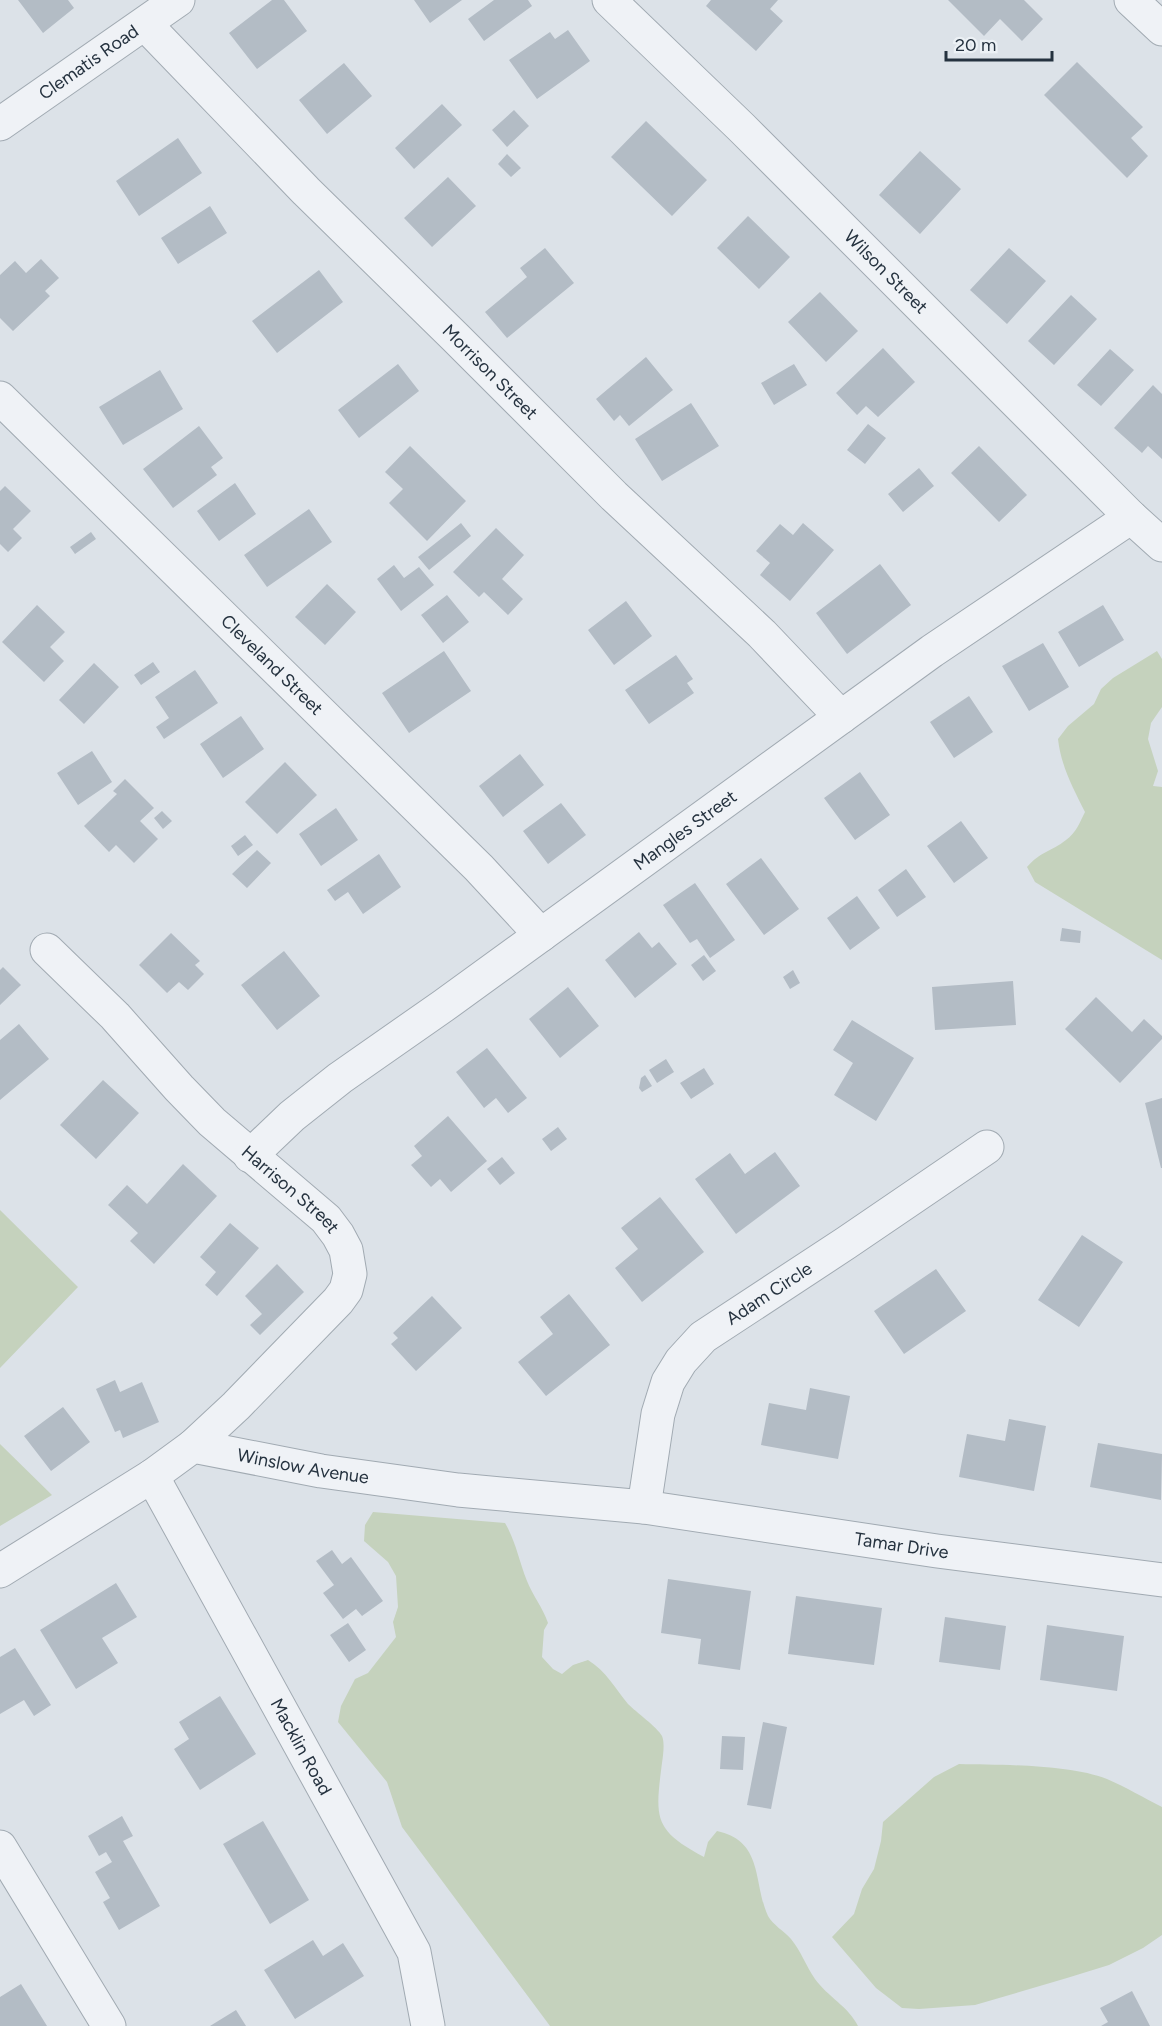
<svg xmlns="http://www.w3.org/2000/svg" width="1162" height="2026" font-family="Figtree,sans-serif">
  <rect width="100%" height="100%" fill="#dce2e8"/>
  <path fill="#c5d2bd" d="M1157 651 1162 659V707L1151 723 1148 739 1158 771 1153 786 1162 787V960L1035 882 1027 867C1041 851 1051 852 1066 840 1076 833 1080 822 1085 812 1073 788 1061 766 1058 739L1068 726 1094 704 1101 689 1113 678Z
    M0 1210 78 1287 0 1368Z
    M0 1444 52 1495 0 1526Z
    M373 1512 505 1523C516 1542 519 1561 527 1581 533 1596 543 1608 548 1623L544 1630 542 1657 553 1669 562 1674 573 1665 588 1660C606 1671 615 1688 628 1704 636 1712 657 1727 662 1736 665 1743 663 1756 662 1763 655 1818 653 1830 704 1857L708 1842 717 1831C764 1841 753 1883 768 1916 773 1925 784 1931 791 1939 801 1951 806 1966 815 1979 828 1997 848 2006 858 2026H550L402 1827 387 1782 338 1722 341 1706 355 1679 368 1673 396 1637 393 1622 398 1607 396 1576 388 1562 364 1541 365 1525Z
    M959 1764C1001 1765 1068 1764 1107 1779 1126 1787 1144 1798 1162 1807V1935L1143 1948 1109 1965 1067 1978 975 2005 919 2009 902 2008 876 1988 832 1937 854 1914 862 1889 874 1869 881 1841 883 1822 934 1777Z"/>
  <path fill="#b3bcc5" d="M18 0H68L74 8 43 33Z
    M272 0H284L307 31 257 69 229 33Z
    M414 0H462L430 23Z
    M494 0H528L532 6 484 41 468 19Z
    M711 0H778L770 9 783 21 756 51 706 6Z
    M948 0H1024L1043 19 1022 41 1000 19 984 36Z
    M568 30 590 61 537 99 509 60 550 32 555 39Z
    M1077 62 1143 127 1131 138 1148 156 1127 178 1044 95Z
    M344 63 372 96 327 134 299 100Z
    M442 104 462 125 414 169 395 148Z
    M514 110 529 126 507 147 492 130Z
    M646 121 707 180 672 216 611 157Z
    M178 138 202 173 139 216 116 181Z
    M920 151 961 189 920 234 879 195Z
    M507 154 521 168 511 177 498 164Z
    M448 177 476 206 432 247 404 218Z
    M210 206 227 233 178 264 161 238Z
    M748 216 790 257 759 289 717 248Z
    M545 248 574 283 507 338 485 312 527 277 520 268Z
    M1009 248 1046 281 1007 324 970 290Z
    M41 259 59 278 45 291 50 296 13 331 0 318V275L15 261 26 273Z
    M319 270 343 302 277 353 252 321Z
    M820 292 858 331 826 362 788 322Z
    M1071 295 1097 319 1054 365 1028 341Z
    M883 348 915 382 878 417 866 406 857 415 836 393Z
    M1110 349 1134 370 1101 406 1077 385Z
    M646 357 673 390 629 426 620 415 614 421 596 399Z
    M398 364 419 391 359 438 338 410Z
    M794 364 807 385 774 405 761 383Z
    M160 370 183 409 123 445 99 407Z
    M1153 385 1162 394V459L1148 446 1142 453 1114 428Z
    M691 403 719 446 662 481 635 439Z
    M868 424 886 438 865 464 847 450Z
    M199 426 223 458 211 467 217 475 173 508 143 469Z
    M410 446 466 501 427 541 389 503 403 489 385 472Z
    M979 446 1027 495 999 522 951 473Z
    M919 468 934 486 903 512 888 494Z
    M235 483 256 514 219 541 197 511Z
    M5 486 31 511 13 529 22 538 8 552 0 544V491Z
    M309 509 332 542 267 587 244 555Z
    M461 523 471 536 429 570 418 557Z
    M803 523 834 550 790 601 760 575 770 563 756 551 780 524 793 535Z
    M496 528 524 555 502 579 523 599 508 615 484 592 479 597 453 572Z
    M91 532 96 539 75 554 70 547Z
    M880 564 911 605 847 654 816 613Z
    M394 565 404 578 419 567 434 585 401 611 377 579Z
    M327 584 356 612 325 645 295 617Z
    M447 595 469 622 443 643 421 615Z
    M626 601 652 636 614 665 588 630Z
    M37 605 65 632 50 647 64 661 44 682 2 642Z
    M1103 605 1124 640 1079 667 1058 632Z
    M1043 643 1069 687 1029 711 1002 666Z
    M444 651 471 691 409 733 382 693Z
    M676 655 693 679 687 683 694 693 649 724 625 690Z
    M153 662 160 672 141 685 134 675Z
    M94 663 119 687 84 724 59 700Z
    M195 670 218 703 164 739 156 727 169 718 155 697Z
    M969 696 993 732 954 758 930 722Z
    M241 716 264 749 223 778 200 744Z
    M92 751 112 782 78 805 57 773Z
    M520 754 544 785 503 817 479 786Z
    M285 762 317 795 277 834 245 802Z
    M860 772 890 815 855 840 824 798Z
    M125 779 154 808 140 821 158 839 134 863 116 845 109 852 84 826 117 794 113 791Z
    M561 803 586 835 548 864 523 831Z
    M336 808 358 840 321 866 299 834Z
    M162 811 172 821 163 829 154 818Z
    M961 821 988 858 954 883 927 846Z
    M245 835 253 845 238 856 231 846Z
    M257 850 271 863 247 888 232 874Z
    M379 854 401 887 363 914 348 892 335 901 327 890Z
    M761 858 799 909 764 935 726 884Z
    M906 869 926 897 897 917 878 890Z
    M695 883 735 940 710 958 697 939 690 943 663 905Z
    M857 896 880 928 850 950 827 918Z
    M1062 928 1081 931 1080 943 1060 941Z
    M639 932 652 948 659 942 677 964 635 998 605 960Z
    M171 933 200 961 195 965 204 974 188 990 179 982 167 993 139 965Z
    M284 951 320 996 277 1030 241 985Z
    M704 955 716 971 703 981 691 965Z
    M3 967 21 985 0 1005V970Z
    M793 970 800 983 790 989 783 977Z
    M1013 981 1016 1025 935 1030 932 987Z
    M568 987 599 1026 560 1058 529 1019Z
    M1096 997 1132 1032 1144 1019 1162 1036V1039L1120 1083 1065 1029Z
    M852 1020 914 1058 876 1121 834 1095 853 1063 833 1050Z
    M19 1024 49 1059 0 1100V1040Z
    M487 1048 527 1098 508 1113 496 1098 484 1108 456 1072Z
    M666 1059 674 1072 657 1083 649 1070Z
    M704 1068 714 1084 691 1099 680 1083Z
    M645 1075 652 1086 642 1092 639 1088 641 1078Z
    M103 1080 139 1113 96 1159 60 1125Z
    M1162 1098V1168H1161L1145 1103Z
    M448 1116 487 1161 451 1192 440 1179 431 1187 411 1165 422 1156 414 1146Z
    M558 1127 567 1139 551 1151 542 1139Z
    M775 1152 800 1186 736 1234 695 1179 730 1153 745 1174Z
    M502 1157 515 1173 500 1185 487 1169Z
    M183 1164 217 1196 154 1264 130 1241 138 1233 108 1205 127 1185 147 1204Z
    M660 1197 704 1252 642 1302 615 1268 638 1249 621 1228Z
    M230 1223 259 1248 217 1296 205 1285 216 1272 200 1257Z
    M1082 1235 1123 1262 1079 1327 1038 1300Z
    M277 1264 304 1292 260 1335 250 1325 262 1314 245 1296Z
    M936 1269 966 1311 904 1354 874 1311Z
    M569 1294 610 1345 546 1396 518 1362 553 1334 540 1317Z
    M432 1296 462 1328 416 1371 391 1344 398 1338 393 1333Z
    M115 1380 120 1392 142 1382 159 1422 123 1438 120 1430 115 1432 96 1389Z
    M810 1388 850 1396 838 1459 761 1445 769 1403 806 1410Z
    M63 1407 90 1442 51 1471 24 1436Z
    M1009 1419 1046 1426 1034 1491 959 1477 967 1434 1005 1441Z
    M1098 1443 1162 1454 1161 1500 1090 1487Z
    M332 1550 342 1564 351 1557 383 1601 362 1616 356 1609 343 1619 323 1593 334 1585 316 1561Z
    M668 1579 751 1591 740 1670 698 1664 701 1639 661 1633Z
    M116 1583 137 1617 102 1638 118 1663 76 1689 40 1630Z
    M796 1596 882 1608 874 1665 788 1654Z
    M945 1617 1006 1626 1000 1670 939 1662Z
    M348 1623 366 1650 349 1662 330 1635Z
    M1047 1625 1124 1636 1117 1691 1040 1680Z
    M15 1648 51 1705 34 1716 24 1700 0 1714V1657Z
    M220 1696 256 1754 200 1790 174 1749 189 1739 179 1722Z
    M763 1722 787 1727 771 1809 747 1805Z
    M722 1736 745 1737 743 1770 720 1769Z
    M122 1816 133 1836 123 1841 160 1906 119 1930 103 1902 110 1898 95 1872 112 1862 106 1852 99 1856 88 1836Z
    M263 1821 309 1900 270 1924 223 1844Z
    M313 1940 323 1956 343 1943 364 1976 295 2019 264 1970Z
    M21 1984 47 2026H0V1997Z
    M1132 1991 1150 2026H1101L1108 2022 1100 2008Z
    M236 2010 246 2026H210Z"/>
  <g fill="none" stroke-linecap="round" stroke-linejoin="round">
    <defs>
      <g id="minor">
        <path id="s1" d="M609 0 742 128 1131 517 1162 545"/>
        <path d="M1131 0 1162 29"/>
        <path id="s2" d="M145 24 306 191 456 338 614 496 762 634 841 717"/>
        <path id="s3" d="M0 124 178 0"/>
        <path id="s4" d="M0 398 479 868 541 935"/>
        <path id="s5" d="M47 950 115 1016 179 1088 212 1122 326 1219 338 1235 346 1250 350 1274 346 1290 338 1301 236 1406 193 1446"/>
        <path id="s6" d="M250 1156 292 1116 340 1078 443 1006 932 651 1131 517"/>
        <path id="s7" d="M152 1476 414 1952 428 2026"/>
        <path id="s8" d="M644 1507 658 1414 668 1382 681 1361 703 1337 846 1243 987 1147"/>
        <path id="s9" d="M0 1571 152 1476 193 1446 321 1471 458 1490 644 1507 937 1551 1162 1580"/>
        <path d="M0 1847 109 2026"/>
      </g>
    </defs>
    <use href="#minor" stroke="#a1aab2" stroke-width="35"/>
    <use href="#minor" stroke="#eff2f6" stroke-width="33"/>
  </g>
  <g text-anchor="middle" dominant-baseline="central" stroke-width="4.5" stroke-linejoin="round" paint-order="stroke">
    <g font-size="18" fill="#25323f" stroke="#ecf1f5">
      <text stroke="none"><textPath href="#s3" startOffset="108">Clematis Road</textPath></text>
      <text stroke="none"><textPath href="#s1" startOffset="388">Wilson Street</textPath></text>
      <text stroke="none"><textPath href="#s2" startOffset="490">Morrison Street</textPath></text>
      <text stroke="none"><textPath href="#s4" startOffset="381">Cleveland Street</textPath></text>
      <text stroke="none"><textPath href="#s6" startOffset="544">Mangles Street</textPath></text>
      <text stroke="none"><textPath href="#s5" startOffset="342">Harrison Street</textPath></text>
      <text stroke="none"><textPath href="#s8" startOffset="264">Adam Circle</textPath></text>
      <text stroke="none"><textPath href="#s9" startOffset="342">Winslow Avenue</textPath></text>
      <text stroke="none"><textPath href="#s9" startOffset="946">Tamar Drive</textPath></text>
      <text stroke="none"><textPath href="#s7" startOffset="309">Macklin Road</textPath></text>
    </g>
  </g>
  <path d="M946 51v9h106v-9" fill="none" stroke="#25323f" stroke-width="3"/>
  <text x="955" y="51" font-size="18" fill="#25323f" stroke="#ecf1f5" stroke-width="4.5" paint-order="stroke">20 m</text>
</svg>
